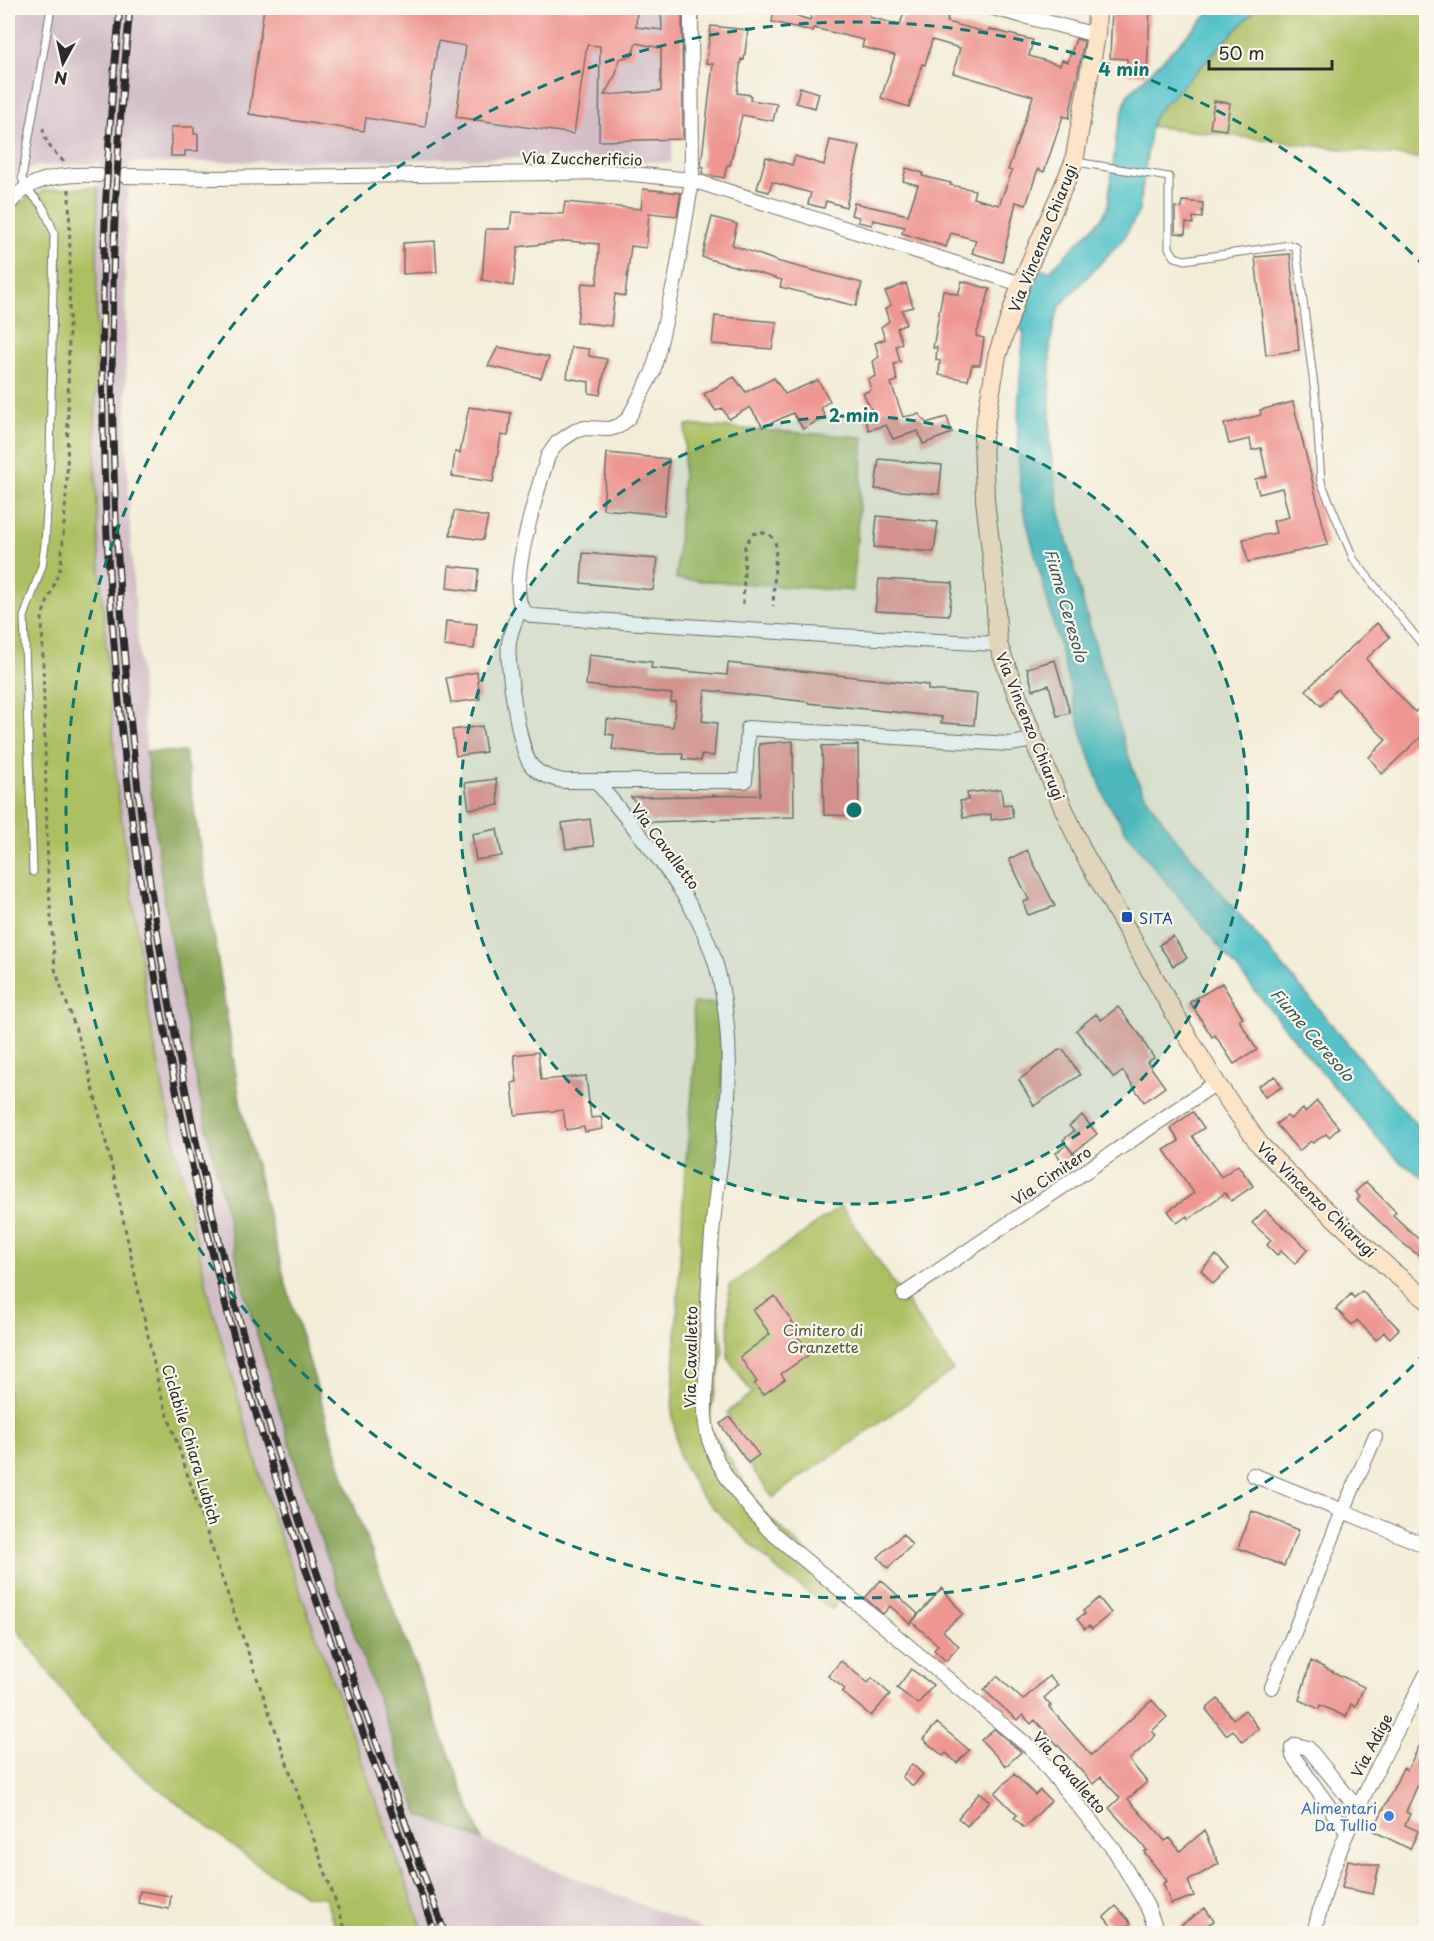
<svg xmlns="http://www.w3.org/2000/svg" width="1434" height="1941" font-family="'Playpen Sans',sans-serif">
  <rect width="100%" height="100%" fill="#fbf7ec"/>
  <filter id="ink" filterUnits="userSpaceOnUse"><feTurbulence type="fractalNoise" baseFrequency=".0167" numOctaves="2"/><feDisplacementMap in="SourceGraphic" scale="12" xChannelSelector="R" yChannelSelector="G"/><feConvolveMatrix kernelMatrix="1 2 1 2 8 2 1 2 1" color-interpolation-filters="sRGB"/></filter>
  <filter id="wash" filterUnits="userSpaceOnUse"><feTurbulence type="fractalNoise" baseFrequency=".008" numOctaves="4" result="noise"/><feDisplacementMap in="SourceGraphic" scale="24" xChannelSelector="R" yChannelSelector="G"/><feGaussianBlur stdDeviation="1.35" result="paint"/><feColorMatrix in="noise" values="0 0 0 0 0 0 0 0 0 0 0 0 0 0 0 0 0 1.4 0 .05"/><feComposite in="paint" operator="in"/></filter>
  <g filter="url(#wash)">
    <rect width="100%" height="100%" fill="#f3edd8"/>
    <path fill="#d2bdc7" d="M8 8H680V42L671 163 593 157 129 163 125 265 127 454 131 551 149 785 165 908 199 1093 306 1498 419 1815 712 1933H424L270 1508 210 1300 165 1099 148 1010 117 787 99 553 95 454 99 163 38 166 14 175 8 180Z"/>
    <path fill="#acbf62" stroke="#6c7546" stroke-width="1.5" d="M1257 8H1426V159L1151 126 1156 113Z
      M98 187 95 454 99 553 117 787 148 1010 165 1099 210 1300 270 1508 424 1933H337L325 1897 306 1896 259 1866 127 1764 77 1710 8 1617V270L14 208C40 184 66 189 98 187Z
      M686 425 864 437 853 591 676 579Z
      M693 1003H719L724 1055 716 1157 712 1267 723 1351 708 1425 763 1512 848 1590 832 1609 782 1574 701 1496 679 1457 672 1412 684 1183 695 1059Z
      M841 1206 953 1370 853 1442 793 1482 773 1498 720 1424 730 1417 727 1413 752 1393 728 1358 729 1286Z"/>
    <path fill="#89a658" stroke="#5a6842" stroke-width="1.5" d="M146 751 185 752 241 1106 285 1281 348 1490 482 1840 419 1815 306 1498 244 1291 199 1093 165 908Z"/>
    <path fill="#54c2ca" stroke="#40767a" stroke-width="1.5" d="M1214 8H1257L1156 113 1151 126 1139 211 1124 238 1060 306 1054 324 1050 347V446L1060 513 1084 606 1125 746 1136 777 1147 798 1172 834 1394 1099 1413 1121 1426 1132V1179L1400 1162 1382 1143 1314 1063 1131 839 1106 800 1084 741 1023 508C1015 453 1018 388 1024 333L1018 326 1040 269 1050 271 1102 218 1108 205 1117 132 1127 96Z"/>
    <g id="blocks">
      <path fill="#ee9791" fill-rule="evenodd" d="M264 8H637L636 27 662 30 661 8H682L683 139 599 141 600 46 587 45 574 134 456 117 466 46 438 41 425 127 366 118 364 131 249 114ZM636 43 661 48V91L604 95 616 74 619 59 632 56Z
        M814 8H872L869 17 900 25 905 8H913L948 17 947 22 988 33 989 29 1033 40 1029 56 1060 65 1062 60 1068 62 1076 39 1084 41 1069 118 1063 116 1044 172 1038 169 1026 205 1016 202 1002 262 972 253 976 240 951 233 946 247 902 233 905 227 873 220 872 225 858 222 859 217 851 215 854 203 908 215 918 185 903 181 906 168 923 173 922 176 951 183 950 185 975 190 973 198 999 205 1012 171 1008 170 1033 96 953 73 960 48 932 40 925 65 922 64 909 107 881 98 895 55 862 47 864 40 814 28 813 31 772 22 774 9 810 20Z
        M1112 8H1150L1147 74H1127V59L1110 58Z
        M711 26 748 30 744 60 741 59 737 93 751 95 750 100 777 104 773 121 742 115 730 165H727L724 178 702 174 704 167 701 166 713 64 706 63Z
        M800 87 819 93 815 108 796 103Z
        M1214 101 1230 103 1226 130 1210 128Z
        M171 127H194V134H198V151H185V156H171Z
        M830 140 860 146 846 207 826 201 824 208 808 204 811 193 772 182 769 192 757 189 766 157 792 165 795 156 824 165Z
        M643 189 681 193 677 216 649 213 646 248 631 246 625 296 615 294 611 326 577 322 582 283 597 284 599 244 567 241 518 247 513 286 482 280 486 229H510L512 212 563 214 565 202 641 209Z
        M1182 201 1203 203 1202 218 1193 217V224L1186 223 1185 234 1175 233V207L1182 208Z
        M712 217 737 224 732 245 780 262 862 283 856 306 780 287 782 280 702 257Z
        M435 241 437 272 403 274V243Z
        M1290 254 1299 350 1266 355 1255 257Z
        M962 281 990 289 976 336 984 338 980 365H972L968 380 939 375 940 361 936 360 937 347 933 348 943 290 958 295Z
        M906 283 913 307 902 310 906 324 897 328 902 343 896 346 900 362 894 364 897 381 891 383 903 417 919 414 926 423 947 417 952 433 923 444 918 431 893 439 886 425 869 430 863 414 872 411 863 393 871 390 868 379 876 376 873 361 879 357 875 343 885 339 881 327 889 321 885 309 891 305 885 292Z
        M715 316 777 322 772 349 712 344Z
        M498 347 549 357 541 378 488 366Z
        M571 347 589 349V356L607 359 600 395 589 393V382L567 378Z
        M734 377 746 392 774 378 785 394 818 380 830 401 821 407 825 417 803 429 793 413 763 427 750 407 729 419 722 408 716 411 704 394Z
        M1293 402 1328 545 1248 562 1243 539 1276 533 1273 521 1289 517 1282 488 1259 494 1255 479 1267 476 1261 448 1252 450 1250 439 1229 444 1224 424 1261 415 1260 410Z
        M469 407 511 413 508 436 501 435 493 482 452 476 455 452 460 453Z
        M607 453 669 459 664 515 603 509Z
        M879 459 942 465 939 494 875 489Z
        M454 511 488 517 483 540 450 535Z
        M877 516 938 522 934 552 874 547Z
        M583 553 658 559 653 590 581 583Z
        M449 566 479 569 476 592 447 588Z
        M879 579 953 583 949 615 875 611Z
        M446 621 477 624 474 649 444 646Z
        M1377 623 1390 637 1366 659 1415 712 1426 702V732L1382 774 1369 757 1386 740 1337 689 1321 706 1306 690Z
        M589 655 652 662 651 668 727 675 728 663 928 685V690L977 694 974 725 941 723 942 717 808 703V702L705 690 702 721 717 723 714 756 701 755V761L683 759V754H649L612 749 614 735 606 734 607 719 673 727 676 702H671L672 694 586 685Z
        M1055 660 1070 713 1057 716 1049 685 1033 690 1027 668Z
        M477 672 480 699 451 703 446 678Z
        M482 726 486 752 456 756 452 730Z
        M793 741 794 817 651 822 631 797 760 795 759 744Z
        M858 745 859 816 824 815 822 746Z
        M496 779 499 805 469 809 465 783Z
        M1001 789 1003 805 1011 804 1013 817 991 820V814L963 818 960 801 968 800 967 793Z
        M590 819 594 846 566 849 562 823Z
        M497 829 502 856 476 860 472 834Z
        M1027 850 1055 906 1028 915 1023 902 1029 900 1009 859Z
        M1173 936 1187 958 1173 966 1159 945Z
        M1222 983 1243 1018 1239 1020 1257 1050 1234 1064 1215 1035 1212 1037 1190 1002Z
        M1118 1007 1144 1040 1143 1041 1154 1058 1147 1062 1165 1087 1144 1102 1123 1071 1114 1078 1076 1030 1096 1014 1101 1020Z
        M1059 1050H1064L1080 1075 1034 1106 1019 1080Z
        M538 1052 541 1080 586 1076 591 1118 601 1117 603 1129 585 1132 584 1127 566 1130 563 1110 515 1115 512 1083 517 1082 514 1055Z
        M1275 1076 1282 1087 1265 1097 1258 1086Z
        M1317 1101 1339 1128 1329 1137 1326 1134 1313 1143 1311 1141 1299 1151 1276 1124 1287 1116 1290 1119 1303 1109 1305 1112Z
        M1193 1112 1204 1128 1192 1136 1221 1177 1238 1165 1253 1186 1231 1201 1225 1193 1189 1219 1187 1216 1177 1223 1168 1211 1194 1193 1164 1150 1179 1141 1170 1128Z
        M1082 1115 1097 1134 1073 1153 1063 1140 1074 1131 1069 1126Z
        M1066 1145 1078 1159 1067 1168 1056 1153Z
        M1366 1182 1396 1212 1393 1215 1426 1246V1261L1400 1241 1357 1200 1360 1197 1355 1192Z
        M1265 1210 1308 1249 1295 1264 1281 1251 1277 1255 1267 1245 1271 1240 1252 1223Z
        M1216 1255 1229 1269 1213 1284 1201 1270Z
        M1362 1291 1399 1329 1390 1338 1384 1332 1376 1340 1357 1320 1352 1325 1336 1309 1351 1294 1354 1298Z
        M775 1296 795 1326 792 1328 810 1354 781 1374 785 1379 763 1395 754 1384 757 1382 740 1357 770 1334 753 1310Z
        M730 1417 759 1455 748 1463 720 1424Z
        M1252 1511 1299 1530 1284 1566 1238 1548Z
        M903 1534 912 1545 888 1568 878 1557Z
        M881 1580 918 1614 910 1624 890 1606 883 1614 865 1598Z
        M942 1588 963 1614 943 1631 959 1646 946 1661 934 1650 938 1645 912 1622Z
        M1099 1598 1111 1613 1092 1629 1089 1626 1085 1629 1077 1619 1085 1614 1083 1611Z
        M841 1661 868 1683 872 1678 890 1694 871 1716 842 1692 845 1689 828 1676Z
        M1311 1661 1364 1687 1355 1707 1351 1704 1346 1717 1320 1705 1319 1709 1299 1700Z
        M911 1669 933 1685 918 1704 897 1688Z
        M997 1676 1023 1700 1049 1676 1058 1685 1044 1698 1051 1706 1049 1707 1091 1755 1152 1700 1167 1717 1152 1731 1156 1735 1129 1760 1147 1782 1128 1799 1165 1841 1170 1838 1180 1851 1204 1831 1219 1864 1188 1881 1194 1896 1171 1904 1163 1883 1167 1881 1144 1852 1147 1850 1109 1808 1120 1798 1101 1777 1093 1784 1035 1720 1031 1724 1023 1715 1017 1720 984 1690Z
        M1218 1699 1233 1719 1245 1710 1259 1729 1242 1742 1233 1730 1226 1735 1206 1709Z
        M937 1723 969 1750 957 1763 946 1753 943 1756 923 1739Z
        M994 1729 1021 1752 1006 1766 981 1740Z
        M1426 1733V1766L1406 1812 1410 1814 1405 1825 1418 1831 1410 1849 1373 1831 1403 1768 1407 1770Z
        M912 1764 923 1774 913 1786 902 1777Z
        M1014 1774 1035 1795 1040 1790 1051 1801 1024 1828 1014 1818 1017 1815 995 1793Z
        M980 1792 990 1801 967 1826 958 1818Z
        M1348 1860 1379 1866 1373 1894 1342 1888Z
        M140 1891 171 1896 169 1909 138 1903Z
        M1116 1906 1131 1923 1118 1934 1104 1917Z
        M1205 1908 1214 1921 1209 1924 1215 1934H1185L1180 1926Z"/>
    </g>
  </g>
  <g filter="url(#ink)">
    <use href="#blocks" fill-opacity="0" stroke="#716f68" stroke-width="1.5"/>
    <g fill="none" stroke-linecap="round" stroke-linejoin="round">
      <path stroke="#cbc6b5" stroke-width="14" stroke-dasharray="14 7" stroke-linecap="butt" d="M98 175 125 176"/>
      <defs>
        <path id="lane" d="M1076 162 1169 177V248L1175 257 1185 260 1290 245 1296 247 1316 401 1321 482 1354 560 1426 649
          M33 872 24 617 42 566 45 544 50 458 54 232 43 207 26 188 22 178 51 8"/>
        <path id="street" d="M691 8 692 180 676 276 653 372 628 419 619 426 609 429 585 428 575 431 557 443 548 456C539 485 508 582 522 608 525 613 529 614 533 616L839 636 998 644
          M993 8 1096 35
          M125 176 216 178 612 172 692 180 1021 284
          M8 205C13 199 19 193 26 188 46 175 75 174 98 175
          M522 607C516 618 511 629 509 642 506 661 519 750 531 765 539 775 551 778 563 781H745L748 728 1010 744 1034 740
          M597 782C644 841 701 900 719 976 728 1014 730 1058 728 1097 725 1139 717 1181 713 1223 709 1267 707 1310 707 1354 707 1383 701 1412 709 1440 720 1475 745 1503 769 1530L1033 1750 1115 1851 1147 1906 1158 1934
          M904 1294 1216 1083
          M1253 1475 1343 1511 1375 1437
          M1272 1687 1343 1511 1426 1546
          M1347 1832 1293 1756 1292 1748 1296 1745 1308 1748 1357 1808
          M1314 1934C1334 1841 1383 1758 1426 1675"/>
        <path id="secondary" d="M1097 8 1096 35 1074 162 1021 284 997 356 983 437 985 500 994 576 998 644 1039 753 1083 852 1185 1032 1216 1083 1260 1145 1302 1188 1393 1272 1426 1299"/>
      </defs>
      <use href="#lane" stroke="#716f68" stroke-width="9"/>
      <use href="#street" stroke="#716f68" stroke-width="16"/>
      <use href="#secondary" stroke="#716f68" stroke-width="20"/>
      <path stroke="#716f68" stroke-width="3" stroke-dasharray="4.5 4.5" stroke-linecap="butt" d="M43 128C45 144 53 151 64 162
        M69 189 70 255 67 482 61 566 42 616 48 878 55 969 86 1059 114 1176 160 1392 222 1578 347 1934
        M743 604 745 546 752 534C765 531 773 533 776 546L773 606"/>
      <use href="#lane" stroke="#fff" stroke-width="7"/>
      <use href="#street" stroke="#fff" stroke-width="14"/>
      <use href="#secondary" stroke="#fee4c6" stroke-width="18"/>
      <defs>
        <path id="rail" d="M120 8C74 453 120 921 238 1352 293 1549 367 1741 435 1934
          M130 8C84 450 129 924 248 1352 303 1549 377 1741 445 1934"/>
      </defs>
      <use href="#rail" stroke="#2b2b2b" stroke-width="7"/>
      <use href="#rail" stroke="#fbf7ec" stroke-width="4.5" stroke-dasharray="14" stroke-linecap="butt"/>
    </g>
  </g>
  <circle cx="854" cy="810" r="394" fill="#0f766e" fill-opacity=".12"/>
  <g fill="none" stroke="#0f766e" stroke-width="3" stroke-dasharray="10 8">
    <circle cx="854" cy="810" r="394"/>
    <path d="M1426 1352A788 788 0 1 1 1426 268"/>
  </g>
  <rect fill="#1a4fb4" stroke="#fbf7ec" stroke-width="2" x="1121" y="911" width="12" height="12" rx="3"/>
  <circle fill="#3f7fe0" stroke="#fbf7ec" stroke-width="2" cx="1389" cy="1816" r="6"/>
  <g text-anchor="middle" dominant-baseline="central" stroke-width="4.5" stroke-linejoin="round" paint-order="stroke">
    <g font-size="15" fill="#2b2b2b" stroke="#fbf7ec">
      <text transform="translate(582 158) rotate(1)">Via Zuccherificio</text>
      <text transform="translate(1042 238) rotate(-68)">Via Vincenzo Chiarugi</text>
      <text transform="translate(1031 726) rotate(68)">Via Vincenzo Chiarugi</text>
      <text transform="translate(666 846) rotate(53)">Via Cavalletto</text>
      <text transform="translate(1051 1175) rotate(-34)">Via Cimitero</text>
      <text transform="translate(1317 1199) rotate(44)">Via Vincenzo Chiarugi</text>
      <text transform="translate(690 1357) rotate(-89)">Via Cavalletto</text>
      <text transform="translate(192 1444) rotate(73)">Ciclabile Chiara Lubich</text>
      <text transform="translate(1371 1745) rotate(-62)">Via Adige</text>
      <text transform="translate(1070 1772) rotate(49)">Via Cavalletto</text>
    </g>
    <g font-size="15" fill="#164399" stroke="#fbf7ec" text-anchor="start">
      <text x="1139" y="917">SITA</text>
    </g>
    <g font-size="15" fill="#52573c" stroke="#fbf7ec">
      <text x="823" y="1329">Cimitero di<tspan x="823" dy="17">Granzette</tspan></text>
    </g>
    <g font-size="15" fill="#366cbe" stroke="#fbf7ec" text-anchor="end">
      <text x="1377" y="1807">Alimentari<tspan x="1377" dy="17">Da Tullio</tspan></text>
    </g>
    <g font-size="16" font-style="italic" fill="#37585b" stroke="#fbf7ec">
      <text transform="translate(1067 605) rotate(74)">Fiume Ceresolo</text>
      <text transform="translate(1313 1034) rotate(49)">Fiume Ceresolo</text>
    </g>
  </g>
  <circle cx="854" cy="810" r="9" fill="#0f766e" stroke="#fbf7ec" stroke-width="3"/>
  <g font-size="18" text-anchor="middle" font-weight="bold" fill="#0f766e" stroke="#fbf7ec" stroke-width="4.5" stroke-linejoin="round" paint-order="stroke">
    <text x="1124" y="76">4 min</text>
    <text x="854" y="422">2 min</text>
  </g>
  <rect width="1434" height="1941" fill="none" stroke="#fbf7ec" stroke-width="30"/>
  <g transform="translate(63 63) rotate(188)" stroke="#fbf7ec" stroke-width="4.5" paint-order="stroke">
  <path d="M0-4.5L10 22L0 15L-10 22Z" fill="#2b2b2b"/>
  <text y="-9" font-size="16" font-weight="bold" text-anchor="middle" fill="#2b2b2b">N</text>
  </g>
  <path d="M1209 60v9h123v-9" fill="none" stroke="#2b2b2b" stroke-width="3"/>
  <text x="1218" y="60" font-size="18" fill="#2b2b2b" stroke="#fbf7ec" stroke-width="4.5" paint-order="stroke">50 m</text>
</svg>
